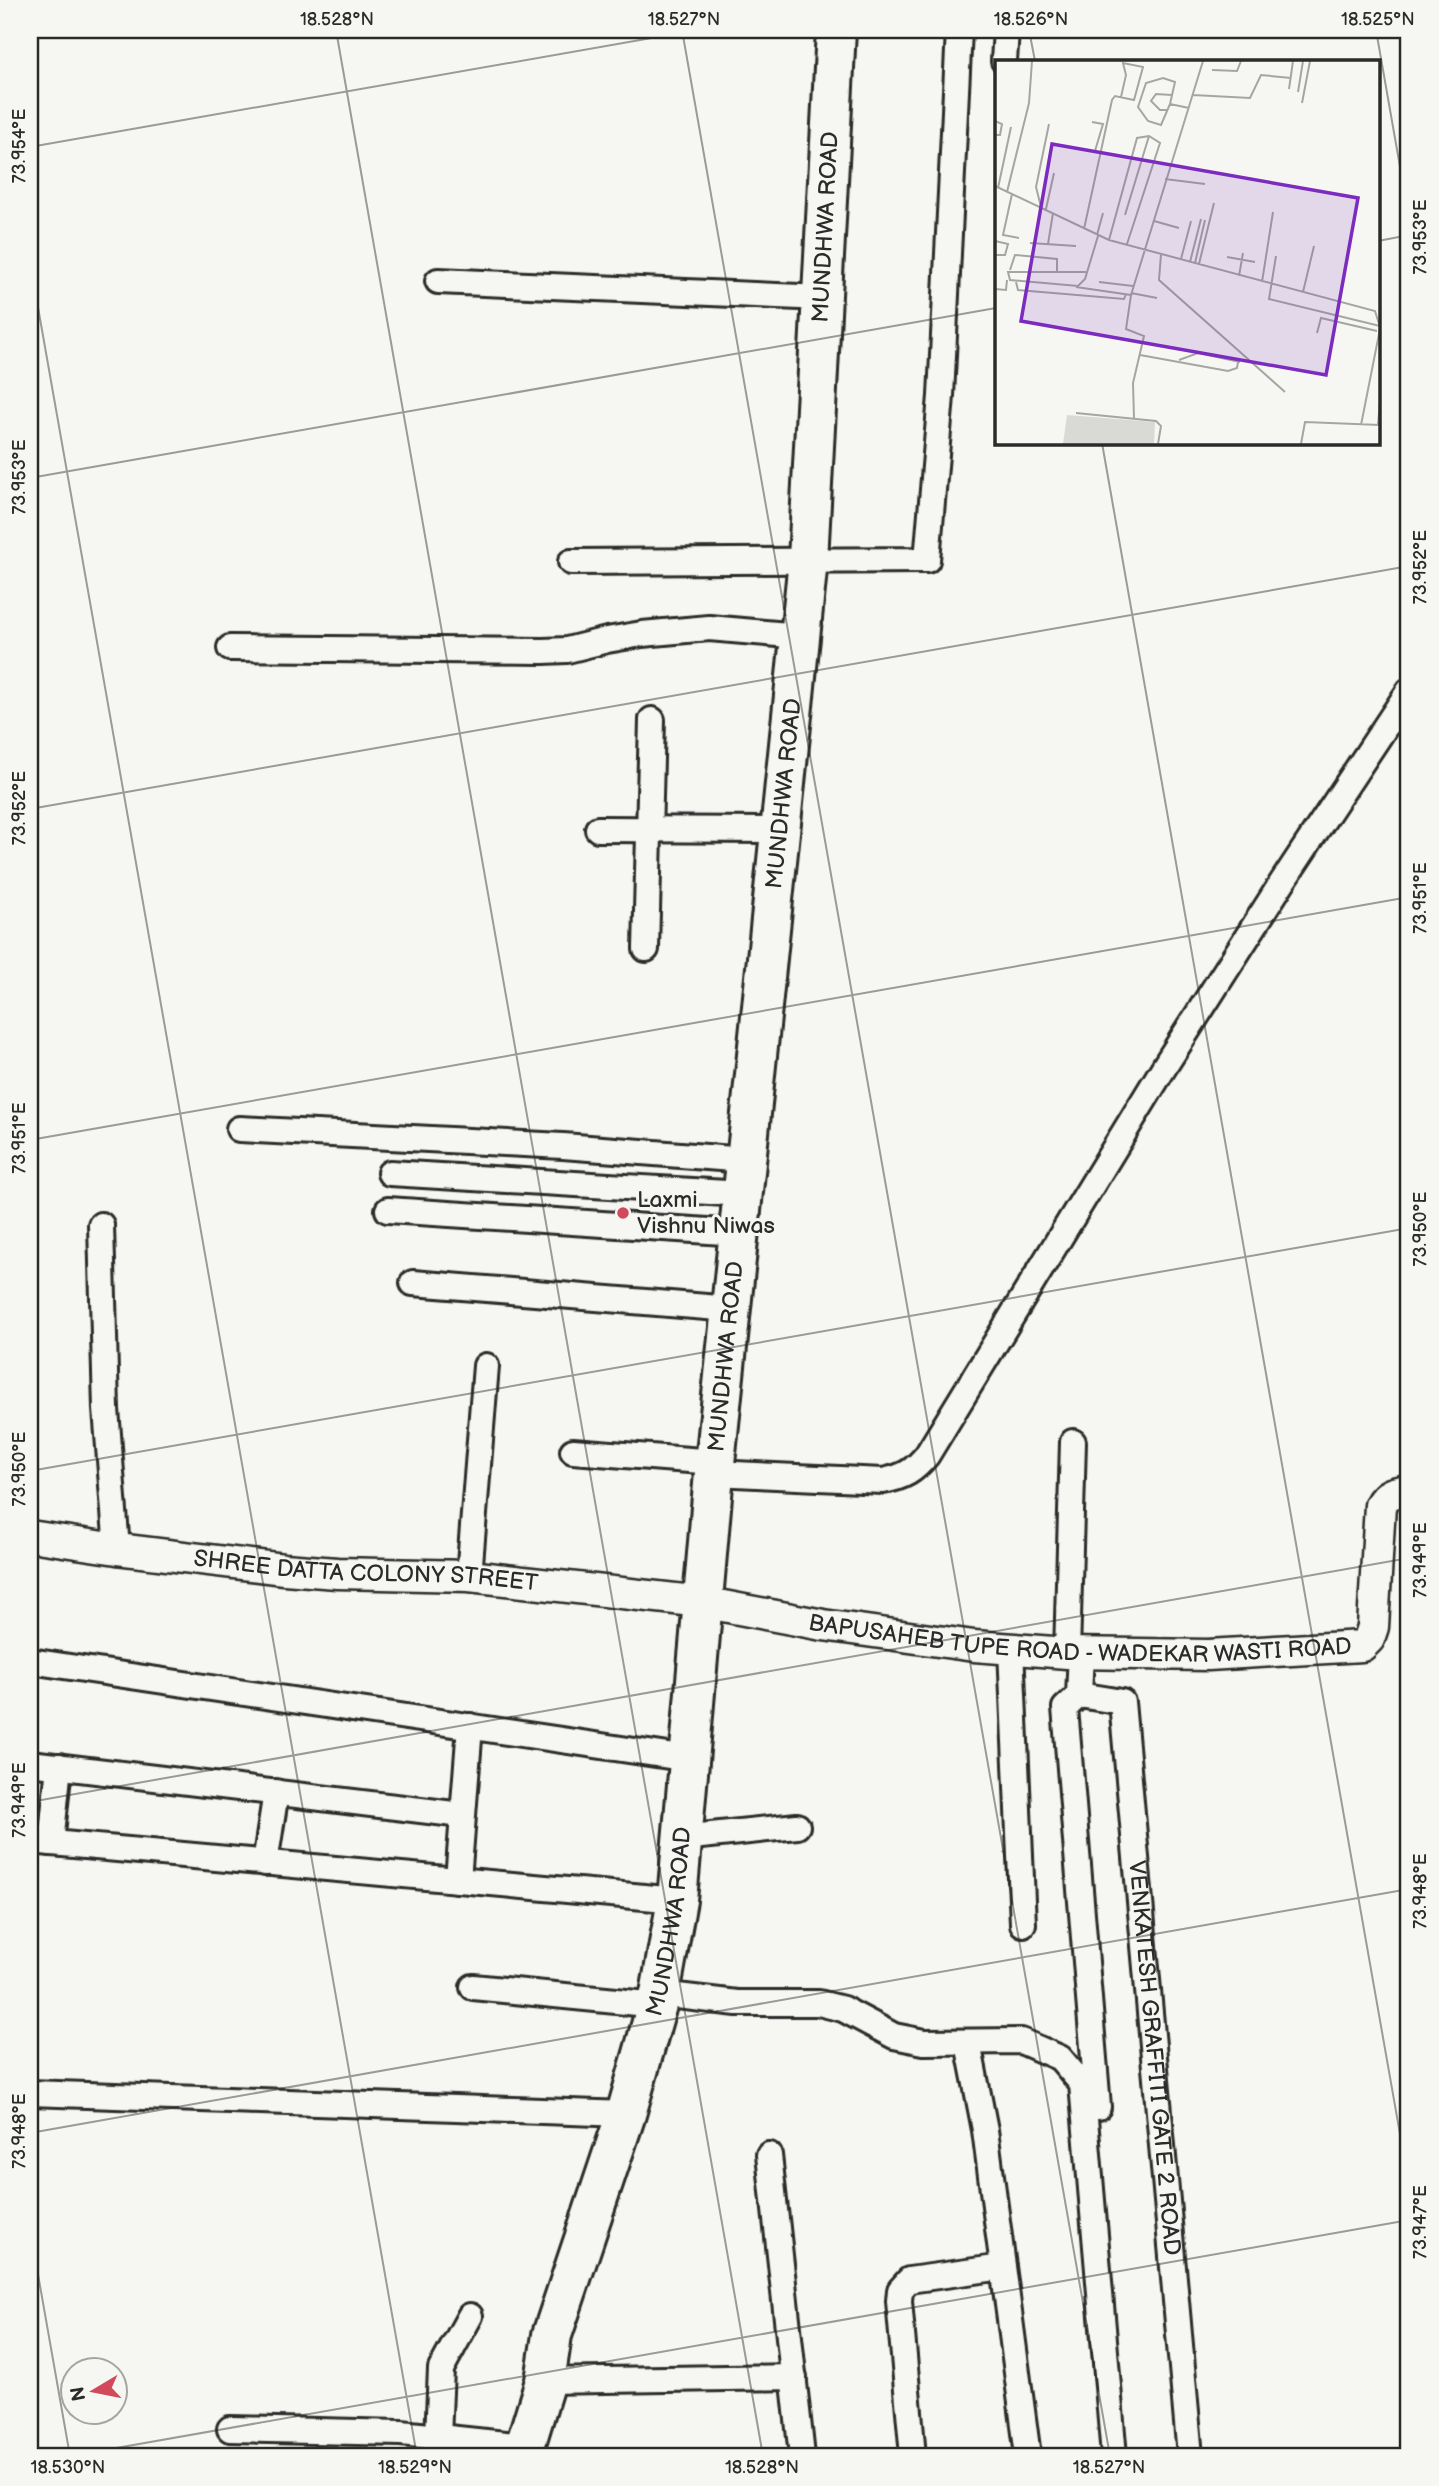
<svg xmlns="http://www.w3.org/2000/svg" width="1439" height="2486" font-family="'Balsamiq Sans',sans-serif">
  <rect width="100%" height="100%" fill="#f6f6f2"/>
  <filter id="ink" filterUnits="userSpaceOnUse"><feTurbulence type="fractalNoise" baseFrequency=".0143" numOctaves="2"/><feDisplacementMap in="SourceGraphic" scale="14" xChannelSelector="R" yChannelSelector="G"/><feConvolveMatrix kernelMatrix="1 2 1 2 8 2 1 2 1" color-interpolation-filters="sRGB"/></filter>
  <g filter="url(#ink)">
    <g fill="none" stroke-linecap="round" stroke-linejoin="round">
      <defs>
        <g id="minor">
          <path d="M1004 61 1006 30"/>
          <path d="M438 281 823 298"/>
          <path d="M571 562 927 560 941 396 959 30"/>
          <path d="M230 648 543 651 567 650 607 640 642 634 709 628 800 636"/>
          <path d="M598 829 780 830"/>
          <path d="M646 949 652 720"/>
          <path d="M239 1129 563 1146 746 1160"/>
          <path d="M390 1173 743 1194"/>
          <path d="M388 1210 739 1233"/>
          <path d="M101 1225 106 1409 117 1549"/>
          <path d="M413 1283 731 1309"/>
          <path d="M573 1451 715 1462"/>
          <path d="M714 1473 883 1481C904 1477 914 1471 927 1455L1166 1064 1283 881 1409 691"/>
          <path d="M469 1576 486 1366"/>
          <path d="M1011 1649 1023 1924"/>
          <path d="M1067 1653 1073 1442"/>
          <path d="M1081 1653 1079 1695 1065 1708 1098 2107"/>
          <path d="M30 1661 689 1759"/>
          <path id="s1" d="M1079 1695 1122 1702 1190 2456"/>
          <path d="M30 1763 462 1815"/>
          <path d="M682 1838 797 1826"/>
          <path d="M30 1841 677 1900"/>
          <path d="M51 1843 59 1766"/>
          <path d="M265 1863 276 1792"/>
          <path d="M458 1880 470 1726"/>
          <path d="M473 1987 657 2005"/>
          <path d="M660 1994 737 2003H819L843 2009 894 2036 924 2042 1021 2041 1060 2058 1082 2084 1114 2456"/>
          <path d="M968 2043 985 2130 1028 2456"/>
          <path d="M30 2093 626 2114"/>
          <path d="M769 2155 802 2456"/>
          <path d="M545 2381 794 2377"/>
          <path d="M230 2429 401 2433 525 2446"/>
          <path d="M438 2437 441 2369 470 2316"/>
          <path d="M913 2456 899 2301 900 2290 909 2280 1003 2267"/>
        </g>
        <g id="tertiary">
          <path id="s2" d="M30 1536 117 1549 284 1569 337 1573 469 1576 702 1602 823 1625 974 1646 1067 1653 1208 1655 1362 1646 1369 1639 1373 1627 1380 1505C1387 1492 1396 1492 1409 1490"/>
        </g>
        <g id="primary">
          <path id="s3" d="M522 2456 545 2381 552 2335 626 2114 660 1994 677 1900 714 1473 808 560 836 30"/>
        </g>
      </defs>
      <use href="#minor" stroke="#2b2b2b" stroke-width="30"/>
      <use href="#tertiary" stroke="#2b2b2b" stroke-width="35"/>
      <use href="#primary" stroke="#2b2b2b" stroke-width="44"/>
      <use href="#minor" stroke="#f6f6f2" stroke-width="24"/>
      <use href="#tertiary" stroke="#f6f6f2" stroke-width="30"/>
      <use href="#primary" stroke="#f6f6f2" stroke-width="38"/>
    </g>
  </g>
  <path fill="none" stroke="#2b2b2b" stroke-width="2" stroke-opacity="0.45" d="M336 30 763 2456M682 30 1110 2456M1029 30 1035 61M1376 30 1409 218M30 147 697 30M1378 241 1409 235M30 262 417 2456M1102 443 1409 2185M30 478 996 308M30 809 1409 566M30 1140 1409 897M30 1471 1409 1228M30 1802 1409 1558M30 2133 1409 1889M30 2229 70 2456M71 2456 1409 2220"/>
  <circle fill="#d1495b" stroke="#f6f6f2" stroke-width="2.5" cx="623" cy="1213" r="7"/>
  <g text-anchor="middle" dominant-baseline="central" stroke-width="6" stroke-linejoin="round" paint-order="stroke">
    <g font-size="23" fill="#2b2b2b" stroke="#f6f6f2">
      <text stroke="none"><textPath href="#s3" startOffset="2258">MUNDHWA ROAD</textPath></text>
      <text stroke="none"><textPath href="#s3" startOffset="1690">MUNDHWA ROAD</textPath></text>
      <text stroke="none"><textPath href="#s3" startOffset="1124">MUNDHWA ROAD</textPath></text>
      <text stroke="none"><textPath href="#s2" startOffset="338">SHREE DATTA COLONY STREET</textPath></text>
      <text stroke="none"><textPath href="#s2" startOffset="1057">BAPUSAHEB TUPE ROAD - WADEKAR WASTI ROAD</textPath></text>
      <text stroke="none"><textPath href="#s3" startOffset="556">MUNDHWA ROAD</textPath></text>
      <text stroke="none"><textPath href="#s1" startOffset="401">VENKATESH GRAFFITI GATE 2 ROAD</textPath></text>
    </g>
    <g font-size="23" fill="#2b2b2b" stroke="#f6f6f2" text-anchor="start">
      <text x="637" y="1200">Laxmi<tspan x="637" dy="26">Vishnu Niwas</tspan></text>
    </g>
  </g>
  <g transform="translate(995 60)">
    <rect width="385" height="385" fill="#f6f6f2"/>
    <path d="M72 355 160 362 159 384H68Z" fill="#d9d9d5"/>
    <path fill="none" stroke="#a5a5a2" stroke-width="2" d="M217 10 242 11 246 1M294 29 298 1M303 32 308 1M198 35 255 38 266 15 296 18M307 43 315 1M175 44 166 65 153 61 143 47 151 23 168 18 180 22 175 44 194 48M173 50H165L156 41 161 34 177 35M0 61 7 64 5 75H0M97 62 108 64 100 91M170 119 210 124M0 126 114 180 380 251 385 267M3 128 16 67M12 132 34 43 37 1M17 134 8 175 24 178M46 147 41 127 54 64M51 149 59 113M130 155 154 76M159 161 184 168M89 169 117 40 120 36 139 40 148 7 128 3 131 15 126 37M102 175 108 153M114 180 142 78 154 76 165 83 132 184M0 181 13 184 10 195H0M35 183 81 186M53 184 58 153M166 194 164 220 290 332M281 196 274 239 385 266M232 197 260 202M186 199 196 161M195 202 206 159M200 203 210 160M204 204 219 143M15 210 20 195 62 199V212M91 212H13L15 220 83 226 90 219 103 176M244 216 248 193M21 222 23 230 129 239 131 234M104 222 138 226M267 222 278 152M81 227 136 235M0 229 11 230 12 220M308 232 319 186M136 233 162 238M322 273 326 258 382 271M145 295 233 311 242 308 243 302M184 300 203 293 245 302M81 353 161 361 166 366 163 384M139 358 138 323 149 276 131 269 136 235 208 1M366 365 385 269M383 365 385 340M306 384 310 362 385 365"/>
    <path fill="#7b2cbf" fill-opacity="0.15" stroke="#7b2cbf" stroke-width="3.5" d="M57 84 363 138 331 315 26 261Z"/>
    <rect width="385" height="385" fill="none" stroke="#2b2b2b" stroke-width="3.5"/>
  </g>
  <rect width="1439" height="2486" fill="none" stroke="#f6f6f2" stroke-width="77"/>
  <g transform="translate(94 2391) rotate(260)"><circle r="33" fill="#f6f6f2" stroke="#a5a5a2" stroke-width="2"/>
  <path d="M0-5L12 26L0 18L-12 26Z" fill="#d1495b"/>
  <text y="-10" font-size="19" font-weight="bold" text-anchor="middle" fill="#2b2b2b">N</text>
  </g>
  <rect x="38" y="38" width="1362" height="2410" fill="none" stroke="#2b2b2b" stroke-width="2.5"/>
  <g font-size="18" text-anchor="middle" fill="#2b2b2b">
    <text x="337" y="25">18.528°N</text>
    <text x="684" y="25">18.527°N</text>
    <text x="1031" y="25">18.526°N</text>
    <text x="1378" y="25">18.525°N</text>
    <text transform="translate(19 146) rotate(-90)" y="6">73.954°E</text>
    <text transform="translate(1420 237) rotate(-90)" y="6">73.953°E</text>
    <text transform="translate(19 477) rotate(-90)" y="6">73.953°E</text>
    <text transform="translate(1420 567) rotate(-90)" y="6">73.952°E</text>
    <text transform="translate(19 808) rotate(-90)" y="6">73.952°E</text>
    <text transform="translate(1420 898) rotate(-90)" y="6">73.951°E</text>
    <text transform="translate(19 1138) rotate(-90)" y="6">73.951°E</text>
    <text transform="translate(1420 1229) rotate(-90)" y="6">73.950°E</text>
    <text transform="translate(19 1469) rotate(-90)" y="6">73.950°E</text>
    <text transform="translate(1420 1560) rotate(-90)" y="6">73.949°E</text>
    <text transform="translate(19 1800) rotate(-90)" y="6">73.949°E</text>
    <text transform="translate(1420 1891) rotate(-90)" y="6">73.948°E</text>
    <text transform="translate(19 2131) rotate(-90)" y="6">73.948°E</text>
    <text transform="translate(1420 2222) rotate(-90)" y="6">73.947°E</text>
    <text x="68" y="2473">18.530°N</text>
    <text x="415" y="2473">18.529°N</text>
    <text x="762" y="2473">18.528°N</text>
    <text x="1109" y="2473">18.527°N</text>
  </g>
</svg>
